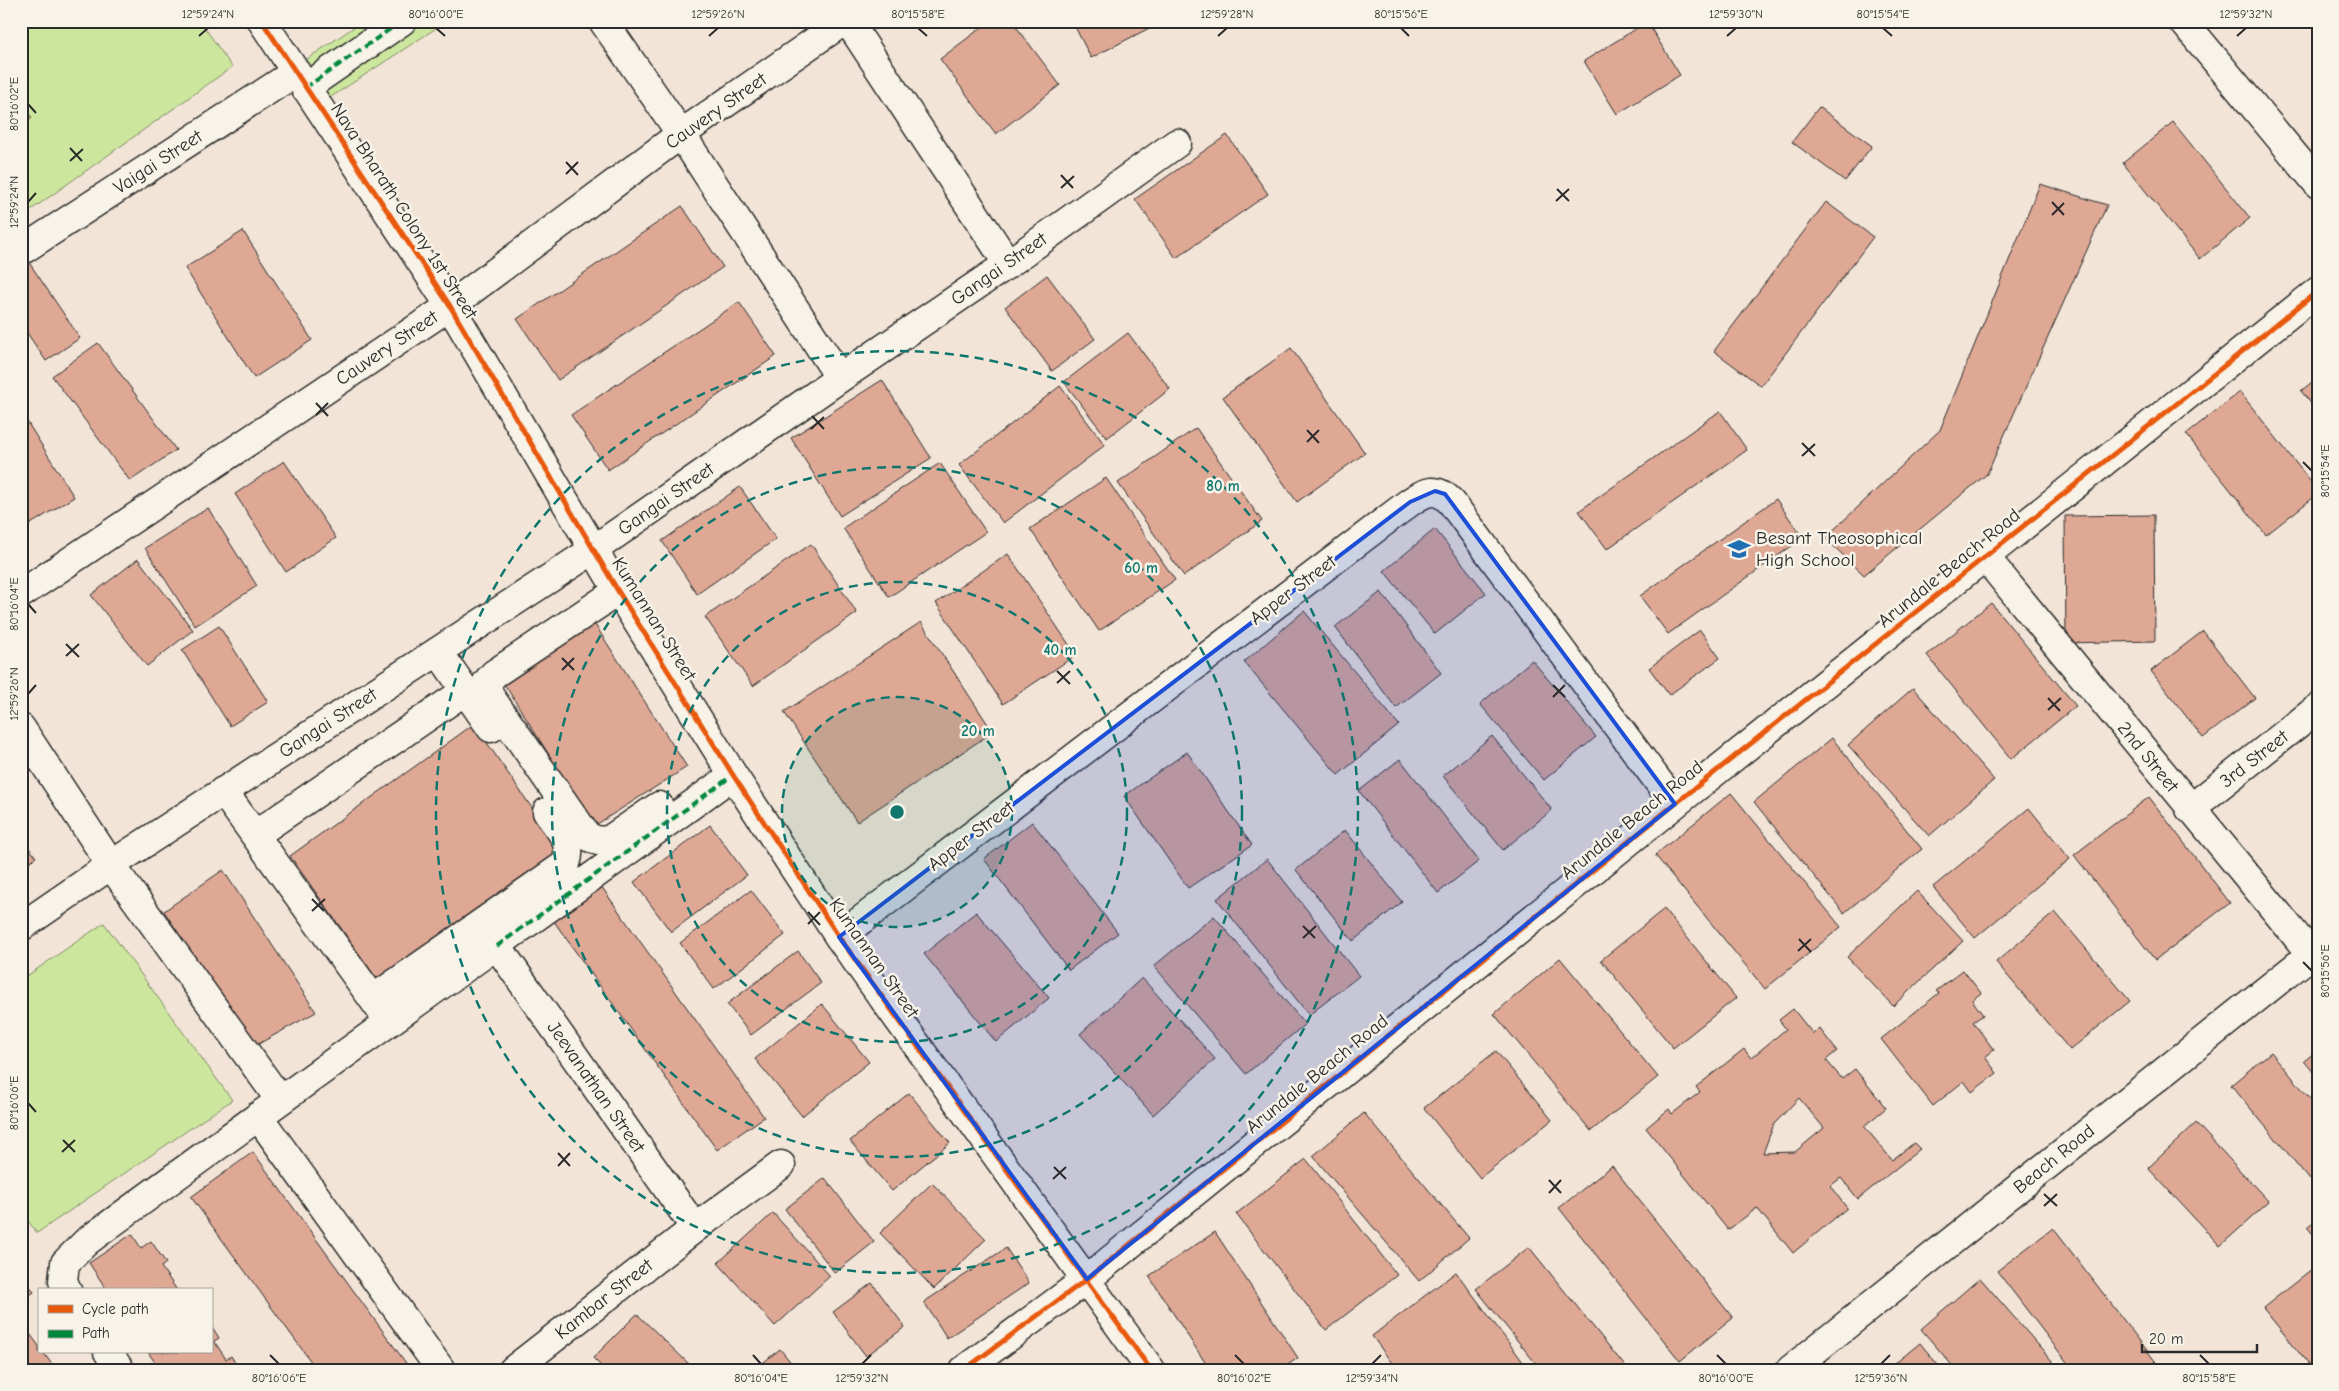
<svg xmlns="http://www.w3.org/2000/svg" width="2339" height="1391" font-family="'Comic Neue',sans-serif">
  <rect width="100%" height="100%" fill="#f2e4d7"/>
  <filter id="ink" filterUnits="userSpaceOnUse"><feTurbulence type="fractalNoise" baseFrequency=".02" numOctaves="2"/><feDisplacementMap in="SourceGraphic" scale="10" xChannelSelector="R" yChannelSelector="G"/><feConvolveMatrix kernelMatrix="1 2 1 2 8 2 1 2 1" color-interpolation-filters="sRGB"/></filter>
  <g filter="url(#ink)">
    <path fill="#cce79d" stroke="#7c8964" d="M21 21H200L232 67 21 217Z
      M363 21H447L328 99 304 61Z
      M104 923 232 1100 37 1233 21 1212V980Z"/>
    <path fill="#dea895" stroke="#2b2b2b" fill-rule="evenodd" d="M990 21H1012L1060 85 996 134 940 59Z
      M1072 21H1163L1091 58Z
      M1647 22 1680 75 1617 114 1584 61Z
      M21 104 32 118 21 126Z
      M1819 107 1872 146 1845 181 1792 142Z
      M2173 122 2250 218 2200 259 2123 163Z
      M1227 135 1268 194 1176 258 1135 199Z
      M2040 184 2107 205 1987 474 1864 575 1825 538 1940 430Z
      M1826 202 1873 237 1761 386 1714 351Z
      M682 206 723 267 558 380 517 319Z
      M243 231 312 340 254 378 185 268Z
      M28 261 80 338 46 361 21 324V265Z
      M1047 275 1095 339 1052 371 1005 307Z
      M739 302 776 356 608 470 571 415Z
      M1128 333 1170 389 1107 438 1064 382Z
      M98 343 176 450 130 481 52 376Z
      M1291 348 1365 453 1297 502 1223 397Z
      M2318 377V412L2301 391Z
      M882 380 931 458 840 516 791 438Z
      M1060 386 1105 445 1003 523 959 465Z
      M2240 392 2318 491V494L2266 535 2186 434Z
      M1720 411 1747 450 1607 549 1579 511Z
      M21 412 74 497 21 530Z
      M1196 428 1262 521 1184 576 1118 483Z
      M284 461 336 538 286 572 235 494Z
      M940 463 986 532 889 597 843 528Z
      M1106 478 1175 580 1099 631 1030 529Z
      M740 487 776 539 697 594 662 541Z
      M1776 499 1803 538 1668 634 1640 596Z
      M208 508 257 586 195 626 145 548Z
      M2154 515 2155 641 2066 643 2065 516Z
      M1435 529 1486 593 1435 634 1384 571Z
      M811 544 857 613 753 686 705 617Z
      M1008 554 1076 655 1003 704 936 603Z
      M138 559 193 630 147 666 91 595Z
      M1381 592 1441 673 1396 708 1335 627Z
      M1991 603 2076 706 2011 759 1927 655Z
      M1304 611 1399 725 1338 775 1244 662Z
      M592 620 687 767 594 826 503 682Z
      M921 622 993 732 857 822 784 712Z
      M219 626 268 702 230 726 182 650Z
      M1700 630 1720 658 1669 695 1649 668Z
      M2203 631 2255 698 2203 738 2151 671Z
      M1532 660 1596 737 1544 780 1480 704Z
      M1913 688 1994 780 1929 836 1848 745Z
      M474 724 563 853 379 982 290 856Z
      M1492 736 1552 810 1503 850 1443 776Z
      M1832 738 1922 849 1844 913 1754 802Z
      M1187 752 1252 845 1188 888 1124 796Z
      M1400 759 1479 861 1438 893 1359 791Z
      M1731 793 1841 927 1765 989 1655 855Z
      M2149 797 2230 903 2155 960 2074 855Z
      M2029 808 2070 859 1975 938 1933 887Z
      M1032 822 1118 933 1069 970 984 859Z
      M710 825 747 875 671 932 634 882Z
      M1345 830 1402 902 1353 941 1296 870Z
      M21 838 36 857 21 868Z
      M1267 859 1359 976 1309 1015 1217 899Z
      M223 870 316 1012 253 1047 164 911Z
      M601 886 764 1117 717 1150 553 920Z
      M751 890 785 935 714 989 680 943Z
      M1917 891 1963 941 1893 1006 1847 957Z
      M1664 909 1736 998 1673 1048 1601 960Z
      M976 912 1049 998 996 1042 924 954Z
      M2055 912 2130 1001 2070 1050 1996 962Z
      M1214 916 1305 1024 1246 1074 1154 966Z
      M798 951 821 983 751 1035 727 1004Z
      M1560 958 1658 1077 1591 1131 1494 1014Z
      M1963 970 1981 993 1972 1000 1983 1015 1973 1022 1994 1050 1985 1057 1997 1073 1972 1092 1964 1081 1933 1106 1881 1039 1939 993 1936 991Z
      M1142 978 1215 1059 1153 1115 1080 1034Z
      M822 1004 869 1062 802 1116 755 1059Z
      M1793 1009 1813 1034 1819 1028 1837 1051 1826 1060 1842 1079 1855 1069 1886 1108 1864 1126 1892 1160 1914 1143 1920 1149 1858 1199 1841 1178 1830 1186 1847 1208 1793 1253 1757 1208 1728 1230 1646 1128 1669 1109 1672 1114 1700 1092 1696 1087 1744 1049 1751 1058 1786 1029 1779 1020ZM1799 1098 1824 1128 1795 1152 1763 1153 1774 1124Z
      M2318 1050V1077L2304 1061Z
      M1496 1051 1552 1120 1480 1178 1424 1108Z
      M2271 1052 2318 1108V1173L2310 1180 2231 1085Z
      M909 1093 950 1143 892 1191 850 1141Z
      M1364 1113 1469 1238 1419 1281 1313 1156Z
      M2196 1123 2269 1202 2220 1246 2148 1168Z
      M253 1152 411 1370H317L191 1197Z
      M1306 1159 1397 1275 1326 1330 1236 1214Z
      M1612 1166 1733 1318 1680 1361 1559 1208Z
      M825 1178 874 1242 835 1273 785 1209Z
      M932 1183 986 1239 934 1289 880 1233Z
      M773 1213 830 1276 775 1326 718 1263Z
      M2318 1218V1240L2307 1227Z
      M2053 1228 2162 1370H2073L1997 1271Z
      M1215 1232 1298 1358 1280 1370H1210L1149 1276Z
      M132 1234 141 1248 151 1241 166 1263 161 1267 177 1290H107L89 1263Z
      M1529 1247 1628 1370H1541L1476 1289Z
      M1006 1248 1029 1283 947 1338 924 1302Z
      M2318 1264V1370H2313L2263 1308Z
      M1456 1272 1529 1370H1397L1372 1336Z
      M21 1274 34 1292 21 1301Z
      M1980 1278 2060 1370H1956L1921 1329Z
      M872 1283 905 1327 866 1356 833 1312Z
      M637 1314 689 1364 684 1370H605L593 1358Z
      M211 1325 219 1338 214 1341 226 1359 231 1356 240 1370H160L148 1352H211Z
      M27 1330 39 1346V1352H43L56 1370H21V1334Z
      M1920 1343 1942 1370H1887Z
      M780 1349 797 1370H754Z"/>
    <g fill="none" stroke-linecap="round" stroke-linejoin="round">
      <defs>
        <path id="minor" d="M262 21 450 306 618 591 733 775 839 937 1151 1370
          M603 21 681 134 840 378
          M848 21 1008 264
          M2183 21 2318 184
          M305 88 402 21
          M21 251 296 72
          M1986 558 2311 954
          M618 591 494 674 487 682 489 695 587 836 598 841 609 840 659 806
          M21 594 450 306 681 134 844 21
          M438 651 491 728
          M21 728 111 865 280 1100
          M223 791 383 1013
          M2190 809 2318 708
          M255 835 465 691
          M21 927 111 865 593 550 840 378 1008 264 1177 143
          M839 937 1410 502C1426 491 1437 486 1452 503L1675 804
          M497 946 695 1228
          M373 999 566 864C574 841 559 830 547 812
          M258 1116 441 1370
          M67 1290 63 1281 65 1263 86 1242C300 1084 518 931 733 775
          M108 1352 120 1370
          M513 1370 695 1228 781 1165
          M964 1370 1087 1279 1675 804 2318 291
          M1790 1370 2318 949"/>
      </defs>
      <use href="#minor" stroke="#2b2b2b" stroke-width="31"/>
      <use href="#minor" stroke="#f7f3e8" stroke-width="28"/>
      <path stroke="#00873e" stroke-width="4" stroke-dasharray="8 4" stroke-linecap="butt" d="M305 88 402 21
        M497 946 733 775"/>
      <defs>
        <path id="cycleway" d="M262 21 450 306 618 591 733 775 839 937 1151 1370
          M964 1370 1087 1279 1675 804 2318 291"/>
      </defs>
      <use href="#cycleway" stroke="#f7f3e8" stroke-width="8"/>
      <use href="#cycleway" stroke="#e8590c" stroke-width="5"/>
    </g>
  </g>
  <path fill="#1d4ed8" fill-opacity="0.2" stroke="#1d4ed8" stroke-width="4" stroke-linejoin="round" d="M1435 491 1445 494 1675 804 1087 1279 839 937 1410 502Z"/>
  <path fill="none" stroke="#2b2b2b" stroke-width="2" d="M436 28 445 36M918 28 927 36M1401 28 1409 36M1883 28 1892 36M199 36 208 28M709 36 718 28M1218 36 1227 28M1727 36 1736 28M2237 36 2246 28M28 104 36 113M70 148 82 161M70 161 83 149M566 162 578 175M566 174 578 162M1061 175 1073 188M1061 188 1074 176M1557 189 1569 201M1556 201 1569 189M28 202 36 193M2052 202 2064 215M2052 215 2064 203M316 403 328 416M316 415 328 403M812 416 824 429M811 429 824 417M1307 430 1319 443M1307 442 1319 430M1802 443 1815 456M1802 456 1815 444M2303 462 2312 471M28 604 36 613M66 644 79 657M66 656 79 644M562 658 574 670M562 670 574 658M1057 671 1070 684M1057 683 1070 671M1553 685 1565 697M28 694 36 685M1553 697 1565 685M2048 698 2060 711M2048 710 2061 698M312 899 324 911M312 911 325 899M808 912 820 925M808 924 820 912M1303 926 1315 938M1303 938 1316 926M1799 939 1811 952M1798 951 1811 939M2303 962 2312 971M28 1103 36 1112M63 1140 75 1152M62 1152 75 1140M558 1153 570 1166M558 1166 570 1153M1054 1167 1066 1179M1053 1179 1066 1167M1549 1180 1561 1193M1549 1193 1561 1180M2044 1194 2057 1206M2044 1206 2057 1194M270 1355 279 1364M753 1355 761 1364M1235 1355 1244 1364M1717 1355 1726 1364M2200 1355 2209 1364M862 1364 871 1355M1372 1364 1381 1355M1881 1364 1890 1355"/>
  <circle cx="897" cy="812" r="115" fill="#0f766e" fill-opacity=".12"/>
  <g fill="none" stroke="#0f766e" stroke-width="2.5" stroke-dasharray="9 6">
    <circle cx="897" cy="812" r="115"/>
    <circle cx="897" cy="812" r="230"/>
    <circle cx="897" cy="812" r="345"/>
    <circle cx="897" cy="812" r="461"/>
  </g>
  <defs>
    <symbol id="school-bare" viewBox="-9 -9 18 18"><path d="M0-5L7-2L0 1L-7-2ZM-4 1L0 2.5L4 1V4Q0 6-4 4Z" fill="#1f6fb2" stroke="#f7f3e8" stroke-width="2.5" paint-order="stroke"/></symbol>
  </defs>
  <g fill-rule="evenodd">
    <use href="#school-bare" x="1723" y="533" width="32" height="32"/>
  </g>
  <g text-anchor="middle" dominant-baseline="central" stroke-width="5" stroke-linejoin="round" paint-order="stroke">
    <g font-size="19" fill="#2b2b2b" stroke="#f7f3e8">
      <text transform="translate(716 111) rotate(-35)">Cauvery Street</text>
      <text transform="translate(158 162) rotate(-33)">Vaigai Street</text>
      <text transform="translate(404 211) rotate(57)">Nava Bharath Colony 1st Street</text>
      <text transform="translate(999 269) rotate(-35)">Gangai Street</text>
      <text transform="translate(387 348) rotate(-34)">Cauvery Street</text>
      <text transform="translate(666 499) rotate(-35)">Gangai Street</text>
      <text transform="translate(1949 568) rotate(-39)">Arundale Beach Road</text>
      <text transform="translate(1293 590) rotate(-37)">Apper Street</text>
      <text transform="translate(654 619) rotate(58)">Kumannan Street</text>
      <text transform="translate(328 723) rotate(-33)">Gangai Street</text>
      <text transform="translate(2148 757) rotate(51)">2nd Street</text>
      <text transform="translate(2254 759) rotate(-38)">3rd Street</text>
      <text transform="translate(1632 820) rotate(-39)">Arundale Beach Road</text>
      <text transform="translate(971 836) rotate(-37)">Apper Street</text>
      <text transform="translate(874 958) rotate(55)">Kumannan Street</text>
      <text transform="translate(1317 1074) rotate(-39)">Arundale Beach Road</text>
      <text transform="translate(596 1087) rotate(55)">Jeevanathan Street</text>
      <text transform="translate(2054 1159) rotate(-39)">Beach Road</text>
      <text transform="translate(604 1299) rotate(-38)">Kambar Street</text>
    </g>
    <g font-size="19" fill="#2b2b2b" stroke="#f7f3e8" text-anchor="start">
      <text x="1756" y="538">Besant Theosophical<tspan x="1756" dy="22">High School</tspan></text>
    </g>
  </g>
  <circle cx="897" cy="812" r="8" fill="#0f766e" stroke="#f7f3e8" stroke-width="2.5"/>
  <g font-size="15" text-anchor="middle" font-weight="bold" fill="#0f766e" stroke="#f7f3e8" stroke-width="5" stroke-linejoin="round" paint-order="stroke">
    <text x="1223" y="491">80 m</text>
    <text x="1141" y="573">60 m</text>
    <text x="1060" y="655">40 m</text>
    <text x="978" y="736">20 m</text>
  </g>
  <rect width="2339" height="1391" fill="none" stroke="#f7f3e8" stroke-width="55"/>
  <rect x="38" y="1288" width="175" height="65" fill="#f7f3e8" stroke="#a5a39c"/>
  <rect x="48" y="1305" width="25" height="8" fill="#e8590c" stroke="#a5a39c"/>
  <text x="82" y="1314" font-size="15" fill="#2b2b2b">Cycle path</text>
  <rect x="48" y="1330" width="25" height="8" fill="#00873e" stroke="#a5a39c"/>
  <text x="82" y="1338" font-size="15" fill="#2b2b2b">Path</text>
  <path d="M2142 1344v8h115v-8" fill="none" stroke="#2b2b2b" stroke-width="2.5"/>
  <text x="2149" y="1344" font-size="15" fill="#2b2b2b" stroke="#f7f3e8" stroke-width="4" paint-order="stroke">20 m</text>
  <rect x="28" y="28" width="2284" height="1336" fill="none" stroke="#2b2b2b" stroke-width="2"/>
  <g font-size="12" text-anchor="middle" fill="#2b2b2b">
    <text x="208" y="18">12°59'24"N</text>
    <text x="436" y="18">80°16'00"E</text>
    <text x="718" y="18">12°59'26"N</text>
    <text x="918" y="18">80°15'58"E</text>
    <text x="1227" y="18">12°59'28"N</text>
    <text x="1401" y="18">80°15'56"E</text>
    <text x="1736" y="18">12°59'30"N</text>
    <text x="1883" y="18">80°15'54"E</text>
    <text x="2246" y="18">12°59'32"N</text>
    <text transform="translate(14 104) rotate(-90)" y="4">80°16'02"E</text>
    <text transform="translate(14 202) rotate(-90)" y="4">12°59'24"N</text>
    <text transform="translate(2325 471) rotate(-90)" y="4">80°15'54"E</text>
    <text transform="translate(14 604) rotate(-90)" y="4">80°16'04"E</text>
    <text transform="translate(14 694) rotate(-90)" y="4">12°59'26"N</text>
    <text transform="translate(2325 971) rotate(-90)" y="4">80°15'56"E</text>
    <text transform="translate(14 1103) rotate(-90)" y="4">80°16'06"E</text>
    <text x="279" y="1382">80°16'06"E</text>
    <text x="761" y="1382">80°16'04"E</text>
    <text x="862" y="1382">12°59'32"N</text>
    <text x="1244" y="1382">80°16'02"E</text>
    <text x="1372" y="1382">12°59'34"N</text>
    <text x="1726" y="1382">80°16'00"E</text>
    <text x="1881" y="1382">12°59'36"N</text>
    <text x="2209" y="1382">80°15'58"E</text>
  </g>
</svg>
